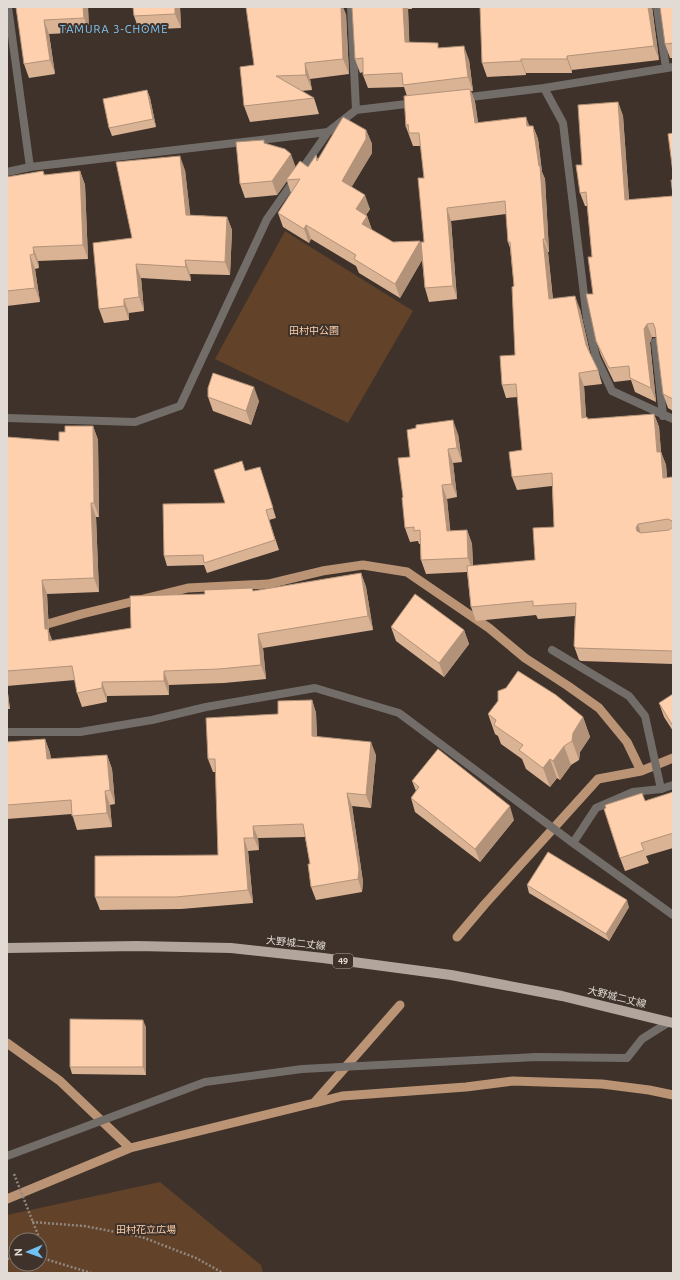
<svg xmlns="http://www.w3.org/2000/svg" width="680" height="1280" font-family="Ubuntu,'Noto Sans JP',sans-serif">
  <rect width="100%" height="100%" fill="#3e322a"/>
  <path fill="#624228" fill-rule="evenodd" d="M285 231 413 311 348 423 215 359Z
    M160 1182 261 1265 263 1273H7V1215ZM16 1240H40V1264H16Z"/>
  <g fill="none" stroke-linecap="round" stroke-linejoin="round">
    <path stroke="#bb9475" stroke-width="9" d="M37 627 82 614 188 588 268 584 322 571 363 565 407 572 489 628 525 658 568 686 599 708 627 742 641 771
      M457 937 485 904 598 779 641 771 673 758
      M7 1043 60 1081 130 1148
      M315 1103 342 1096 466 1087 513 1081 602 1084 649 1090 673 1095
      M7 1199 130 1148 314 1103 400 1005"/>
    <path stroke="#918781" stroke-width="2.5" stroke-dasharray="2 2" stroke-linecap="butt" d="M14 1174 40 1240
      M32 1222 84 1226 142 1237 196 1258 223 1273
      M40 1240 42 1258 91 1273
      M7 1259 16 1258"/>
    <path stroke="#736d69" stroke-width="8" d="M552 650 629 696 645 716 661 789"/>
    <path stroke="#736d69" stroke-width="8" d="M8 7 30 167
      M351 7 356 110
      M657 7 666 68
      M544 88 673 67
      M462 98 544 88 563 123 587 319 596 357 612 391 673 419
      M7 172 30 167 328 132
      M655 342 663 416
      M7 418 135 422 180 406 267 219 328 132 356 110 415 103
      M7 732H80L152 720 206 707 315 688 399 713 573 843 673 915
      M573 843 596 808 633 792 661 789 673 785
      M7 1156 205 1082 302 1069 536 1057 627 1058 642 1039 669 1022"/>
    <path stroke="#b1a59c" stroke-width="10" d="M7 948 137 946 231 948 323 958 451 975 562 996 673 1023"/>
  </g>
  <path fill="#dab395" d="M16 7H88L89 32 49 34 55 74 29 78 24 64Z
    M180 7 181 28 139 30 134 16Z
    M352 7H412V9H408L409 42 440 48 469 60 473 91H471L475 102 478 123 533 126 538 139 542 172 545 179 549 252H548L553 299 580 309 590 353 598 370 602 384 584 386 586 417 588 419 654 414 659 427 661 452 666 465 667 478 673 477V664L581 661 579 660 574 646 575 616 538 619 536 615 476 621 471 607 467 572 426 574 421 560 420 544H419L418 541 410 542 405 528 403 497 410 457 458 434 462 462 453 463 457 497 447 499 450 531 467 530 472 544 473 566 535 560 554 527 552 486 517 490 512 477 522 450 518 397 506 398 502 385 515 355 514 286 510 248 508 242 506 214 451 221 457 299 429 302 425 288 422 260 400 298 359 273 356 266 311 239 309 243 283 227 278 213 291 193 287 181 277 195 245 198 240 184 265 144 296 167H308L316 155 318 159 366 130 372 144V153L351 187 370 209 366 215 367 216 372 230 393 242 420 241 421 244 424 242V178L421 146H413L406 127 407 96 404 87 368 88 363 75V72L360 73 355 59Z
    M480 7H652L659 60 572 70V73H526V75L487 77 482 63Z
    M673 7V58H670L665 44Z
    M346 14 349 74 310 79 312 90 301 91 314 98 319 114 250 122 244 106 254 65Z
    M147 90 150 98 156 127 112 136 109 128Z
    M618 102 623 116 629 200 673 196V411L668 408 663 394 656 337H652L650 343 656 402 635 392 631 380 614 382 601 355 596 341 593 294 592 257 587 206H585L580 193 582 165Z
    M185 170 190 215 227 217 232 230 230 275 190 274 191 281 141 278 144 311 129 313V320L104 323 99 309 132 238Z
    M43 171 45 175 80 171 85 185 88 259 38 261 39 268 35 269 40 302 7 306V177Z
    M208 397 259 401 251 425 213 411Z
    M93 426 98 440 99 517H96L99 592 47 594 49 632 52 641 131 628 205 594 253 591 361 573 366 587 373 630 263 648 266 679 224 683 169 685V695L107 696V702L82 707 77 693 75 680 7 686 10 709H7V437L59 441 65 432Z
    M260 467 276 518 269 520 279 550 207 573 204 565 167 566 164 556 225 503 245 471Z
    M391 627 464 630 469 644 444 677 396 641Z
    M673 694V731L664 717 659 703Z
    M312 700 316 713 317 737 376 755 371 808 352 806 363 882 362 892 316 900 311 887 310 864 305 837 258 838 259 850 248 851 253 903 181 909 100 910 95 897 218 855 216 772H213L208 759 278 714Z
    M488 714 583 717 590 737 580 752 579 760 571 765 560 780 557 778 550 787 526 769 522 759 501 744 498 736 495 734Z
    M45 739 50 753 51 759 107 755 112 769 115 804 110 805 112 827 77 830 72 814 7 819V742Z
    M412 781 514 820 480 862 415 812 411 798 416 791Z
    M673 792V848L646 856 649 863 625 871 620 858 642 793 645 801Z
    M527 885 629 907 609 941 529 893Z
    M146 1027V1075L72 1074 70 1067Z"/>
  <path fill="#b29279" d="M83 7H88L89 32 84 18Z
    M175 7H180L181 28 175 14Z
    M341 7H343L346 14 349 74 343 59Z
    M403 7H407L408 9 410 56 405 42Z
    M648 7H652L659 60 654 46Z
    M44 20 49 34 55 74 50 60Z
    M464 46 469 60 473 91 468 77Z
    M567 56 572 70V73L567 59Z
    M521 59 526 73V75L521 61Z
    M305 63 310 79 312 90 306 75Z
    M470 89 475 102 480 136 475 123Z
    M147 90 150 98 156 127 153 119Z
    M618 102 623 116 630 214 625 200Z
    M526 117 531 130 527 126Z
    M533 126 538 139 542 172 545 179 549 252 545 239 539 166Z
    M366 130 372 144V153L347 195 342 181Z
    M291 154 296 168 286 180 287 181 277 195 272 181Z
    M180 156 185 170 192 229 186 215Z
    M80 171 85 185 88 259 83 245Z
    M365 195 370 209 361 223 356 209Z
    M447 208 451 221 457 299 453 286Z
    M367 216 372 230 367 238 362 224Z
    M227 217 232 230 230 275 225 262Z
    M306 225 311 239 309 243 304 229Z
    M543 239 548 252 554 312 549 299Z
    M420 241 425 255 400 298 395 284Z
    M33 247 38 261 39 268 34 254Z
    M30 255 35 269 40 302 35 288Z
    M185 260 190 274 191 281 186 267Z
    M136 264 141 278 144 311 139 297Z
    M575 296 580 309 591 358 586 345Z
    M124 299 129 313V320L124 306Z
    M647 324 652 337 650 343 656 402 651 388 644 329Z
    M579 373 584 386 587 431 582 418Z
    M254 387 259 401 251 425 246 411Z
    M654 414 659 427 662 465 657 452Z
    M453 420 458 434 462 462 457 448Z
    M93 426 98 440 99 517 94 503Z
    M448 449 453 463 457 497 452 484Z
    M661 452 666 465 668 491 663 478Z
    M442 485 447 499 452 545 447 531Z
    M91 503 96 517 99 592 94 578Z
    M638 524 642 537 641 541 636 528Z
    M467 530 472 544 473 572 468 558Z
    M361 573 366 587 373 630 368 616Z
    M42 580 47 594 49 632 53 642 54 655 45 629Z
    M464 630 469 644 444 677 439 663Z
    M258 634 263 648 266 679 261 665Z
    M164 671 169 685V695L164 681Z
    M102 682 107 696V702L102 688Z
    M7 685V686L10 709 7 702Z
    M312 700 316 713 317 749 312 736Z
    M583 717 590 737 580 752 579 760 572 741 573 733Z
    M45 739 50 753 52 773 47 759Z
    M371 742 376 755 371 808 366 795Z
    M564 746 571 765 560 780 553 761Z
    M107 755 112 769 115 804 110 790Z
    M550 759 557 778 550 787 543 768Z
    M105 791 110 805 112 827 107 813Z
    M347 793 352 806 363 882 362 892 358 879Z
    M510 806 514 820 480 862 475 849Z
    M253 826 258 838 259 850 254 838Z
    M244 838 248 851 253 903 248 890Z
    M627 900 629 907 609 941 606 934Z
    M143 1020 146 1027V1075L143 1067Z"/>
  <path fill="#fed0ad" stroke="#b29279" d="M16 7H83L84 18 44 20 50 60 24 64Z
    M133 7H175V14L134 16Z
    M246 7H341L343 59 305 63 306 75 276 76 314 98 244 106 240 67 254 65Z
    M352 7H403L405 42 438 43V48L464 46 468 77 403 85 402 73 363 75V58L355 59Z
    M480 7H648L654 46 567 56V59H521V61L482 63Z
    M660 7H673V43L665 44Z
    M470 89 475 123 526 117 527 126H533L539 166H540L545 239H543L549 299 575 296 586 345 598 370 579 373 582 418 587 417 588 419 654 414 657 452H661L663 478 673 477V523L672 521 668 519 638 524 636 528 637 531 641 533 669 530 673 527V651L576 648 574 646 576 603 533 606V601L471 607 467 566 535 560 533 528 554 527 552 473 512 477 509 452 522 450 516 384 502 385 500 356 515 355 512 287 514 286 510 242H508L505 201 447 208 453 286 425 288 421 242H424L418 178H424L419 133H409L408 124 406 127 404 96Z
    M147 90 153 119 109 128 103 99Z
    M618 102 625 200 673 196V399L663 394 655 328 653 323 647 324 644 329 651 388 630 378 629 366 609 368 596 341 586 294H593L588 257H592L586 192 580 193 576 165H582L578 105Z
    M343 117 366 130V139L342 181 365 195 356 209 367 216 362 224 393 242 420 241 395 284 354 259 356 255 306 225 304 229 278 213 300 179 286 180 300 161 308 167 316 155 317 161Z
    M673 133V173L668 134Z
    M264 140V143L285 149 291 154 272 181 240 184 236 142Z
    M180 156 186 215 227 217 225 262 185 260 186 267 136 264 139 297 124 299V306L99 309 93 243 132 238 116 162Z
    M43 171 44 175 80 171 83 245 33 247 34 254 30 255 35 288 7 291V177Z
    M671 180H673V195Z
    M213 373 254 387 246 411 208 397V388Z
    M453 420 457 448 448 449 452 484 442 485 447 531 467 530 468 558 421 560 420 530 414 531V527L405 528 402 498 403 497 398 458 410 457 407 430 416 428V425Z
    M65 426H93L94 503H91L94 578 42 580 45 629H48L49 641 131 628 130 596 205 594 204 590 252 588 253 591 361 573 368 616 258 634 261 665 219 669 164 671V681L102 682V688L77 693 72 666 7 671V437L59 441V432H65Z
    M242 461 245 471 260 467 273 508 266 510 275 540 204 563 203 555 164 556 163 504 225 503 214 470Z
    M415 594 464 630 439 663 391 627Z
    M518 671 556 695 583 717 573 733 572 741 564 746 553 761 550 759 543 768 519 750 523 745 494 725 496 720 488 714 498 701V691L506 688Z
    M673 694V726L659 703Z
    M312 700V736L371 742 366 795 347 793 359 869 358 879 311 887 308 864H310L303 824 253 826 254 838H244L248 890 176 897H95V856L218 855 215 759H208L206 718 278 714V701Z
    M45 739 47 759 107 755 110 790 105 791 107 813 72 816 71 800 7 805V742Z
    M438 749 510 806 475 849 411 798 419 787 412 781Z
    M673 792V833L641 843 644 850 620 858 604 809 606 808 605 805 642 793 645 801Z
    M548 852 627 900 606 934 527 885Z
    M70 1019 143 1020V1067H70Z"/>
  <g text-anchor="middle" dominant-baseline="central" stroke-width="4" stroke-linejoin="round" paint-order="stroke">
    <rect fill="#3e322a" stroke="#b0a8a2" stroke-width="1" x="333" y="954" width="20" height="14" rx="3"/>
    <g font-size="9" font-weight="bold" fill="#e1dad5">
      <text x="343" y="961">49</text>
    </g>
    <g font-size="10" fill="#fed0ac" stroke="#3e322a">
      <text x="314" y="330">田村中公園</text>
      <text x="146" y="1229">田村花立広場</text>
    </g>
    <g font-size="10" fill="#e1dad5" stroke="#3e322a">
      <text transform="translate(296 943) rotate(6)">大野城二丈線</text>
      <text transform="translate(617 997) rotate(14)">大野城二丈線</text>
    </g>
    <g font-size="11" letter-spacing="1" fill="#81cbfb" stroke="#3e322a">
      <text x="114" y="29">TAMURA 3-CHOME</text>
    </g>
  </g>
  <rect width="680" height="1280" fill="none" stroke="#e1dad5" stroke-width="16"/>
  <g transform="translate(28 1252) rotate(268)"><circle r="19" fill="#3e322a" stroke="#7f756e"/>
  <path d="M0-3L7 15L0 10L-7 15Z" fill="#71c1f5"/>
  <text y="-6" font-size="11" font-weight="bold" text-anchor="middle" fill="#e1dad5">N</text>
  </g>
</svg>
